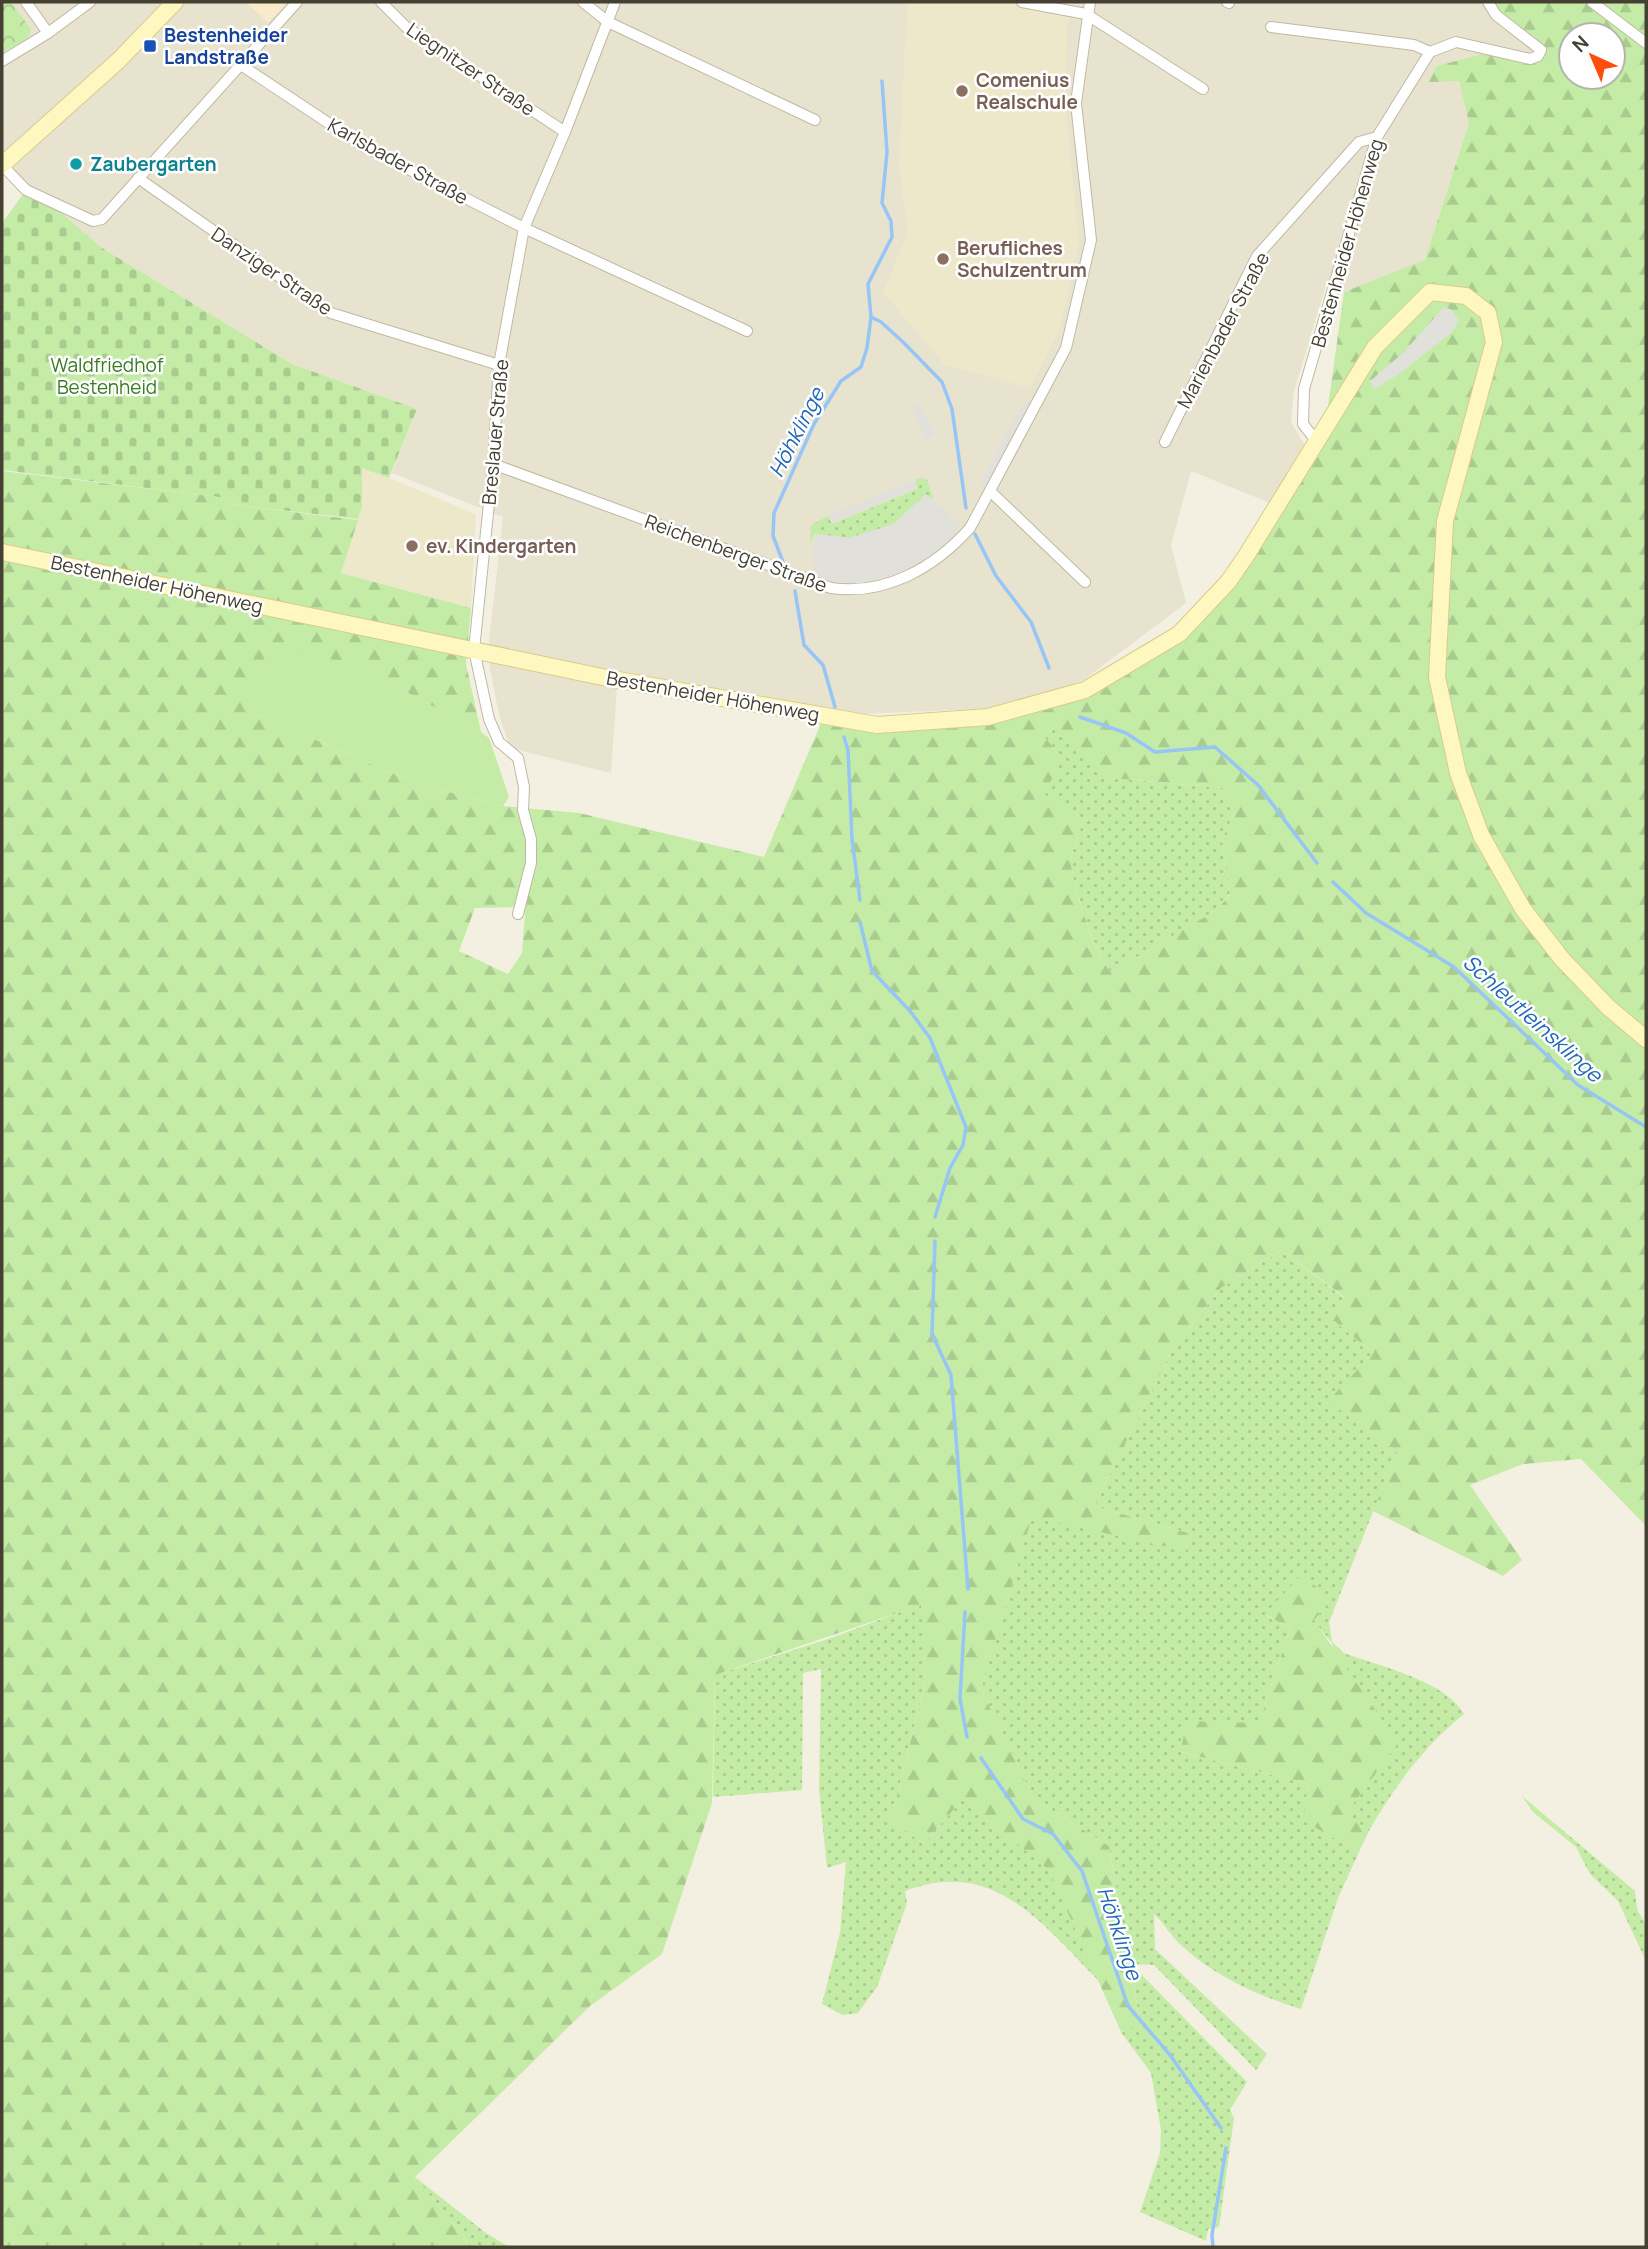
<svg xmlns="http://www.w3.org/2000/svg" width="1648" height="2249" font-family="Manrope,sans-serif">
  <defs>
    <pattern id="grass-dots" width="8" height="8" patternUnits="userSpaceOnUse" patternTransform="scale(1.75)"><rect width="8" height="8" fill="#c4eca6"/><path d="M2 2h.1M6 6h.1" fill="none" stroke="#aacb8f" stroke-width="1.8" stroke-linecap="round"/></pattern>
    <pattern id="forest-firs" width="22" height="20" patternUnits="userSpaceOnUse" patternTransform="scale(1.75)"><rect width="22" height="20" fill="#c4eca6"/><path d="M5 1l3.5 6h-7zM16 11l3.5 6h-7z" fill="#aacb8f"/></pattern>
    <pattern id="cemetery-stones" width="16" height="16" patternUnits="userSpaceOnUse" patternTransform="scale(1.75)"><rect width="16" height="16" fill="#c4eca6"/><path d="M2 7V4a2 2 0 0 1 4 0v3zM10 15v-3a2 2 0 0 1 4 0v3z" fill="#aacb8f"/></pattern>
    <pattern id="park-crowns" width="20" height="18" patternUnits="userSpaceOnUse" patternTransform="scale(1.75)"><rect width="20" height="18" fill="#c4eca6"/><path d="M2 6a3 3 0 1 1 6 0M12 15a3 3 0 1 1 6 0" fill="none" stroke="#aacb8f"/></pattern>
  </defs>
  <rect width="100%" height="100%" fill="#f3f0e2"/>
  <path fill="#e7e3cf" d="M2 2H1487L1540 51 1459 81 1469 123 1425 261 1344 292 1326 285 1294 391 1291 422 1304 444 1270 503 1191 471 1171 545 1186 603 1085 679 1039 698 998 708 863 714 618 673 611 773 510 748 499 715 490 669 489 640 503 517 392 473 417 409 292 364 102 248 2 165Z"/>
  <path fill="#f8eaca" d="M246 2H287L268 23Z"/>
  <path fill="#eee8ca" d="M907 2H1074L1067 28 1066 111 1079 245 1060 329 1030 388 945 365 883 292 908 233 899 167Z
    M362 467 476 514 471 608 341 573 362 506Z"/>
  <path fill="url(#grass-dots)" d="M921 478 927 480 933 498 892 526 851 537 852 547 843 537 814 534 812 542 810 539 811 525 828 516 832 524 917 489 915 480Z
    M1054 728 1112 778 1224 788 1234 814 1222 839 1230 894 1215 911 1112 972C1098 963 1070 878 1071 861 1072 848 1080 832 1084 819L1042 793 1059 768V755L1043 736Z
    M1282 1250 1344 1298 1327 1315 1373 1353 1329 1401 1397 1452 1329 1622 1332 1642 1344 1653C1379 1666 1446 1681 1464 1714 1425 1745 1393 1788 1369 1831L1346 1814 1332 1643 1313 1620 1266 1615 1290 1629 1259 1723 1181 1752 1308 1784 1304 1821 1359 1852 1338 1898 1301 2009C1259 1996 1216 1977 1183 1947 1172 1938 1165 1924 1154 1914L1155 1949 1267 2054 1256 2070 1154 1965 1131 1964 1247 2082 1230 2110 1234 2118 1219 2227 1208 2229 1206 2241 1140 2212 1160 2153 1161 2130 1151 2073 1121 2032 1140 2022 1109 1846 1034 1799 981 1689 1032 1516 1186 1551 1188 1533 1094 1506 1171 1352 1221 1288Z
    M922 1604 926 1680 891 1819 923 1844 963 1799 1050 1870 1098 1980C1041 1923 994 1857 905 1891L907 1903 877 1987 858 2013 843 2015 822 2004 840 1933 846 1862 827 1868 819 1789 821 1669 803 1673 802 1790 713 1797 715 1675 831 1638Z
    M1522 1796 1635 1891 1637 1909 1646 1925V1961L1618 1901 1590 1874 1576 1847 1533 1812Z
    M415 2177 486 2233 509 2247H472Z"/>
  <path fill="url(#forest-firs)" fill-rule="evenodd" d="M1487 2H1646V1526L1581 1459 1523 1464 1470 1485 1522 1560 1503 1576 1373 1511 1397 1452 1328 1401 1373 1353 1327 1315 1344 1297 1282 1250 1221 1288 1171 1352 1094 1506 1188 1533 1186 1551 1032 1517 981 1689 1034 1799 1109 1846 1140 2023 1121 2032 1049 1870 963 1799 923 1844 891 1819 926 1680 921 1605 715 1675 712 1803 662 1954 590 2006 415 2177 472 2247H2V471L228 498V504L358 520 341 573 471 608 466 664 481 732 361 668 247 710 415 783 503 806 579 813 764 857 824 716 877 725 988 717 1086 690 1179 634 1228 582 1325 428 1344 292 1425 260 1469 123 1459 81 1429 82 1437 66 1494 51 1529 59 1540 50ZM1571 35H1613V77H1571ZM1053 728 1112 778 1224 788 1234 814 1222 839 1230 895 1215 911 1112 972C1098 964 1070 878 1071 861 1072 847 1080 832 1084 819L1043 793 1059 768V755L1044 736ZM516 907 525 914 522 953 508 974 459 951 475 908Z
    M1302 1574 1331 1600 1314 1620 1398 1743 1346 1814 1369 1831 1359 1852 1303 1821 1308 1784 1181 1752 1186 1721 1259 1723 1290 1629 1265 1614Z"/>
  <path fill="url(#cemetery-stones)" d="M26 190 46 200 102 248 292 364 417 409 389 478 362 468V506L358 519 228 504 227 498 2 470V223Z"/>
  <path fill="url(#park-crowns)" d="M2 2H11L31 29 28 38 2 53Z"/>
  <path fill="#c4eca6" d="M270 642 361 668 481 732 489 738 509 797 503 806 415 783 247 710Z"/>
  <path fill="#e2e0db" d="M1444 307 1452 310 1459 321 1451 333 1399 374 1374 389 1370 381 1403 353Z
    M1025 400 1036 405 991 492 980 482Z
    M920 403 935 436 926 439 912 407Z
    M914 481 917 488 832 523 829 515Z
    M926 494 960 526 944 546 908 572 852 584 813 577 815 534 850 538 893 524Z"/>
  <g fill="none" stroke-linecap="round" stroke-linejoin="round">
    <path stroke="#97c5f6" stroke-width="3.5" d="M871 317 881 322 903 342 942 382 952 409 966 508
      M975 534 996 576 1031 622 1049 668
      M783 562 773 536 774 513 814 424 841 381 861 367 867 348 871 317 868 284 892 237 891 221 882 203 887 152 882 81
      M795 591 804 645 823 665 835 707
      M1080 717 1126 733 1155 752 1215 747 1258 785 1317 863
      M844 737 848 750 852 839 860 900
      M1333 882 1366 913 1454 967 1578 1085 1646 1127
      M860 922 872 971 910 1011 930 1038 966 1127 963 1145 950 1168 935 1217
      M935 1241 932 1334 951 1375 968 1589
      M965 1612 960 1699 967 1737
      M981 1758 1023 1819 1053 1834 1082 1871 1128 2006 1170 2055 1221 2128
      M1213 2247 1212 2235 1226 2148"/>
    <defs>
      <path id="street" d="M26 2 48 33
        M381 2 406 27 565 132
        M583 2 608 22 815 120
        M1022 2 1086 14 1203 89
        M1227 2 1229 3
        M1592 2 1646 43
        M1271 27 1414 45 1430 52
        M2 61 48 33 90 2
        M241 65 363 146 524 228 747 331
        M2 165 26 190 93 221 102 219 297 2
        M138 178 331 313 499 365
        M1165 442 1257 256 1359 142 1377 137
        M1317 442 1303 424 1304 389 1377 137 1430 52 1456 42 1530 59 1538 56 1541 50 1496 15 1488 2
        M493 464 831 588C886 596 935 567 970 528L1066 348 1091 240 1076 103 1090 2
        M991 492 1085 582
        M518 914 531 863V839L523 810 524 787 518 758 499 742 489 719 474 650 493 464 499 365 524 228 565 132 615 2"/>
      <path id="secondary" d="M2 165 119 60 175 2
        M2 552 607 678 877 725 988 717 1085 690 1179 634 1228 582 1246 556 1375 347 1430 292 1466 296 1488 313 1494 342 1445 521 1437 677 1458 773 1481 835 1523 909 1562 959 1609 1008 1646 1039"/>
    </defs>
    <use href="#street" stroke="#bfb9a4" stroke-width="12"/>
    <use href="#secondary" stroke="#d7cc8d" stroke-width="18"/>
    <use href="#street" stroke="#fff" stroke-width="10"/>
    <use href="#secondary" stroke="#fff7c0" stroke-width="16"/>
  </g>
  <rect fill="#1a4fb4" stroke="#fff" stroke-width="2.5" x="143" y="39" width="14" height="14" rx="3.5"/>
  <g fill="#8d6e63" stroke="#fff" stroke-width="2.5">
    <circle cx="962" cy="91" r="7"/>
    <circle cx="943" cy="259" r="7"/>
    <circle cx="412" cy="546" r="7"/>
  </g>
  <circle fill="#0f9aa8" stroke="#fff" stroke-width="2.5" cx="76" cy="164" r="7"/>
  <g text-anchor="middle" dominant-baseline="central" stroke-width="5" stroke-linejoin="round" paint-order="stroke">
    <g font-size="19" font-weight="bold" fill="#164399" stroke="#fff" text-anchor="start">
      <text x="164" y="35">Bestenheider<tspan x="164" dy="22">Landstraße</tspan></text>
    </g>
    <g font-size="19" fill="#454032" stroke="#fff">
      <text transform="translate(471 69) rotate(34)">Liegnitzer Straße</text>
      <text transform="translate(398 161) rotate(29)">Karlsbader Straße</text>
      <text transform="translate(1347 243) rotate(-74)">Bestenheider Höhenweg</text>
      <text transform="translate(272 271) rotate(34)">Danziger Straße</text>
      <text transform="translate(1223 330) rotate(-62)">Marienbader Straße</text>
      <text transform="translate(495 432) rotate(-85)">Breslauer Straße</text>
      <text transform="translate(736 553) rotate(20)">Reichenberger Straße</text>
      <text transform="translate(157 584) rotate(12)">Bestenheider Höhenweg</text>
      <text transform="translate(713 696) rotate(10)">Bestenheider Höhenweg</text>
    </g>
    <g font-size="19" font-weight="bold" fill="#785e54" stroke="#fff" text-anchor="start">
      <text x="976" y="80">Comenius<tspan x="976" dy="22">Realschule</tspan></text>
      <text x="957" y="248">Berufliches<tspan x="957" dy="22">Schulzentrum</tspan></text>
      <text x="426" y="546">ev. Kindergarten</text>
    </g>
    <g font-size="19" font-weight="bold" fill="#0d838f" stroke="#fff" text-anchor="start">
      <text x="90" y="164">Zaubergarten</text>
    </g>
    <g font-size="19" fill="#397b21" stroke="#fff">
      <text x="107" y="365">Waldfriedhof<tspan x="107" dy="22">Bestenheid</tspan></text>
    </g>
    <g font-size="21" font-style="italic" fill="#2268b9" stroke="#fff">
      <text transform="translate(796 432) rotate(-63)">Höhklinge</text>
      <text transform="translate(1533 1018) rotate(42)">Schleutleinsklinge</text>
      <text transform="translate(1120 1933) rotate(71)">Höhklinge</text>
    </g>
  </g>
  <rect width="1648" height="2249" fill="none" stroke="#454032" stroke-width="7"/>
  <g transform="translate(1592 56) rotate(316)"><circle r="33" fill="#ffffff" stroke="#b5b3ad" stroke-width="2"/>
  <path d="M0-5L12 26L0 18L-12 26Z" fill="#ff4d0d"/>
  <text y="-10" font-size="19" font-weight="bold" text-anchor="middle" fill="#454032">N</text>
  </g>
</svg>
